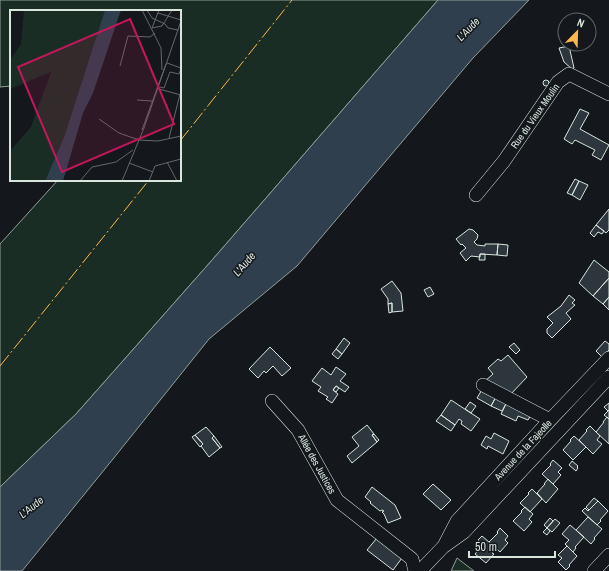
<svg xmlns="http://www.w3.org/2000/svg" width="609" height="571" font-family="'Archivo Narrow',sans-serif">
  <rect width="100%" height="100%" fill="#14181c"/>
  <path fill="#1a2d24" stroke="#939e99" d="M0 0H438L213 259 76 414 0 487V244L58 180H180V11H11V86L0 87Z
    M457 558 474 571H451Z"/>
  <path fill="#2f3f4d" stroke="#939e99" d="M438 0H529L473 58 297 266 209 339 113 459 22 571H0V487L76 414 213 259Z"/>
  <path fill="#2c363c" stroke="#d8e6dc" d="M569 46 574 68 572 69 564 62 559 48Z
    M543 83a3 3 0 1 1 6 0a3 3 0 1 1-6 0Z
    M580 109 589 113 580 129 609 145 601 160 592 155 595 150 575 140 572 144 564 139Z
    M575 179 579 181 572 195 567 193Z
    M579 181 588 185 580 200 572 195Z
    M609 209V230L606 233 596 225Z
    M596 225 604 231 602 234 598 232 594 237 590 233Z
    M469 229 473 230 478 235 477 239 474 242 477 245 485 246V244H498L497 255 480 254V257L471 256 466 261 460 253 466 248 462 244 461 245 456 239Z
    M498 244 508 245 507 256 497 255Z
    M480 254H485V260H479Z
    M594 260 609 272V278L593 296 579 283Z
    M609 278V297L603 304 593 296Z
    M392 281 401 293 403 311 392 312V303L388 304V299L381 289Z
    M430 287 434 294 428 297 424 290Z
    M569 295 575 300 572 303 575 305 566 313 571 319 552 338 547 333V329L553 323 547 317 561 306Z
    M609 297V310L603 304Z
    M392 303V312L389 313 388 304Z
    M344 338 350 343 342 354 336 349Z
    M605 341 609 344V350L602 357 596 351Z
    M514 343 520 350 516 354 509 347Z
    M270 347 291 368 282 376 273 366 266 373 264 371 258 378 249 369Z
    M336 349 342 354 338 359 332 354Z
    M508 355 527 377 509 396 484 382 493 374 488 368 498 359 501 361Z
    M336 367 346 374 340 381 349 387 345 392 336 386 333 390 338 394 332 403 326 399 328 397 318 391 321 387 312 381 322 368 331 375Z
    M336 386 339 388 336 392 333 390Z
    M483 388 497 395 491 406 477 398Z
    M497 395 508 400 502 411 491 406Z
    M451 400 480 419 471 431 461 424 462 421 459 419 455 425 441 415Z
    M508 400 532 413 528 420 518 416 516 421 501 414Z
    M470 402 476 406 471 413 465 409Z
    M609 403V410L608 411 604 407Z
    M609 410V419L604 415Z
    M441 415 455 425 451 431 436 421Z
    M607 417 609 419V444L596 432 604 422H603Z
    M367 425 374 434 372 435 377 442 352 463 347 456 359 446 352 437Z
    M590 426 600 436 597 440 602 444 593 454 579 440 587 431 586 430Z
    M206 427 214 436 212 438 220 448 209 457 201 446 203 444 195 435Z
    M494 433 509 441 503 454 488 446 487 449 481 445 486 436 491 439Z
    M374 434 379 440 377 442 372 435Z
    M195 435 203 444 200 447 192 437Z
    M214 436 222 447 220 448 212 438Z
    M574 436 586 447 573 460 563 450 571 441 570 440Z
    M553 460 562 468 558 472 561 475 553 484 542 474 551 465 550 464Z
    M572 461 578 466 577 467 578 468 576 471 569 465Z
    M548 479 558 489 546 503 537 493 545 484H544Z
    M433 484 451 500 441 510 423 494Z
    M372 487 395 505 401 518 388 523 384 514 382 512 384 511 382 510 380 511 370 503 371 502 365 497Z
    M532 489 542 499 530 512 520 503 529 494 528 493Z
    M594 498 598 501 589 510 586 507Z
    M598 501 608 511 600 520 601 521 597 525 582 511 585 508 588 511Z
    M525 507 533 514 529 519 532 522 524 531 513 521 522 512 521 511Z
    M588 517 602 529 594 538 595 539 591 544 576 530Z
    M550 518 553 521 547 528 544 525Z
    M555 519 560 523 552 532 547 528Z
    M570 525 584 537 575 547 576 548 573 552 565 544 569 540 562 534Z
    M500 528 508 536 505 540 508 543 500 552 489 542 498 533 497 532Z
    M547 528 550 531 547 535 543 532Z
    M482 536 496 548 492 553 494 554 486 563 475 554 483 545 478 540Z
    M377 538 402 558 393 570 367 550Z
    M567 546 577 556 569 565 570 566 566 570 558 562 562 558 558 555Z"/>
  <g fill="none" stroke-linecap="round" stroke-linejoin="round">
    <defs>
      <path id="minor" d="M476 195 504 161 558 82 569 74 609 94
        M483 385 550 420
        M272 401 298 430 337 500 412 559 415 571
        M445 544 457 521 550 420 609 358
        M420 571 443 547 464 532 609 377
        M594 571 609 555"/>
    </defs>
    <use href="#minor" stroke="#d8e6dc" stroke-width="14"/>
    <use href="#minor" stroke="#14181c" stroke-width="13"/>
    <path stroke="#ffb74d" stroke-width="1" stroke-dasharray="14 3 2 3" stroke-linecap="butt" d="M180 141 292 0
      M0 366 149 180"/>
  </g>
  <g text-anchor="middle" dominant-baseline="central" stroke-width="3" stroke-linejoin="round" paint-order="stroke">
    <g font-size="10" fill="#d8e6dc" stroke="#14181c">
      <text transform="translate(535 116) rotate(-55)">Rue du Vieux Moulin</text>
      <text transform="translate(523 450) rotate(-47)">Avenue de la Fajeolle</text>
      <text transform="translate(317 464) rotate(61)">Allée des Justices</text>
    </g>
    <g font-size="11" font-style="italic" fill="#d8e6dc" stroke="#14181c">
      <text transform="translate(468 29) rotate(-46)">L'Aude</text>
      <text transform="translate(244 264) rotate(-49)">L'Aude</text>
      <text transform="translate(31 507) rotate(-39)">L'Aude</text>
    </g>
  </g>
  <g transform="translate(10 10)">
    <rect width="171" height="171" fill="#14181c"/>
    <path d="M14 0H95L54 127 35 171H0V141L21 117 41 62 0 79V50L11 34Z" fill="#1a2d24"/>
    <path d="M95 0H111L83 83 73 103 53 171H35L54 127Z" fill="#2f3f4d"/>
    <path fill="none" stroke="#626a69" stroke-width="1" d="M132 0 151 38 152 60M137 0 142 8 155 14 158 18 168 20M149 0 142 18 152 16 162 0M148 3 171 10M157 53 171 58M110 56 118 26 140 27 145 23M150 77 154 78 160 62 169 64 171 59M149 79 171 85M127 90 142 91M89 109 109 123 129 130M132 120 156 54M159 128 170 84M129 130 148 131 171 126M157 152 167 171M119 153 143 162M70 171 82 157 106 152 123 140M112 171 134 118 171 11M139 171 145 156 171 149"/>
    <path fill="#c2185b" fill-opacity="0.15" stroke="#c2185b" stroke-width="2" d="M120 9 164 114 52 162 8 57Z"/>
    <rect width="171" height="171" fill="none" stroke="#d8e6dc" stroke-width="2"/>
  </g>
  <g transform="translate(577 32) rotate(23)"><circle r="19" fill="#14181c" stroke="#626a69"/>
  <path d="M0-3L7 15L0 10L-7 15Z" fill="#ffb74d"/>
  <text y="-6" font-size="11" font-weight="bold" text-anchor="middle" fill="#d8e6dc">N</text>
  </g>
  <path d="M469 551v6h86v-6" fill="none" stroke="#d8e6dc" stroke-width="2"/>
  <text x="475" y="551" font-size="12" fill="#d8e6dc" stroke="#14181c" stroke-width="3" paint-order="stroke">50 m</text>
</svg>
